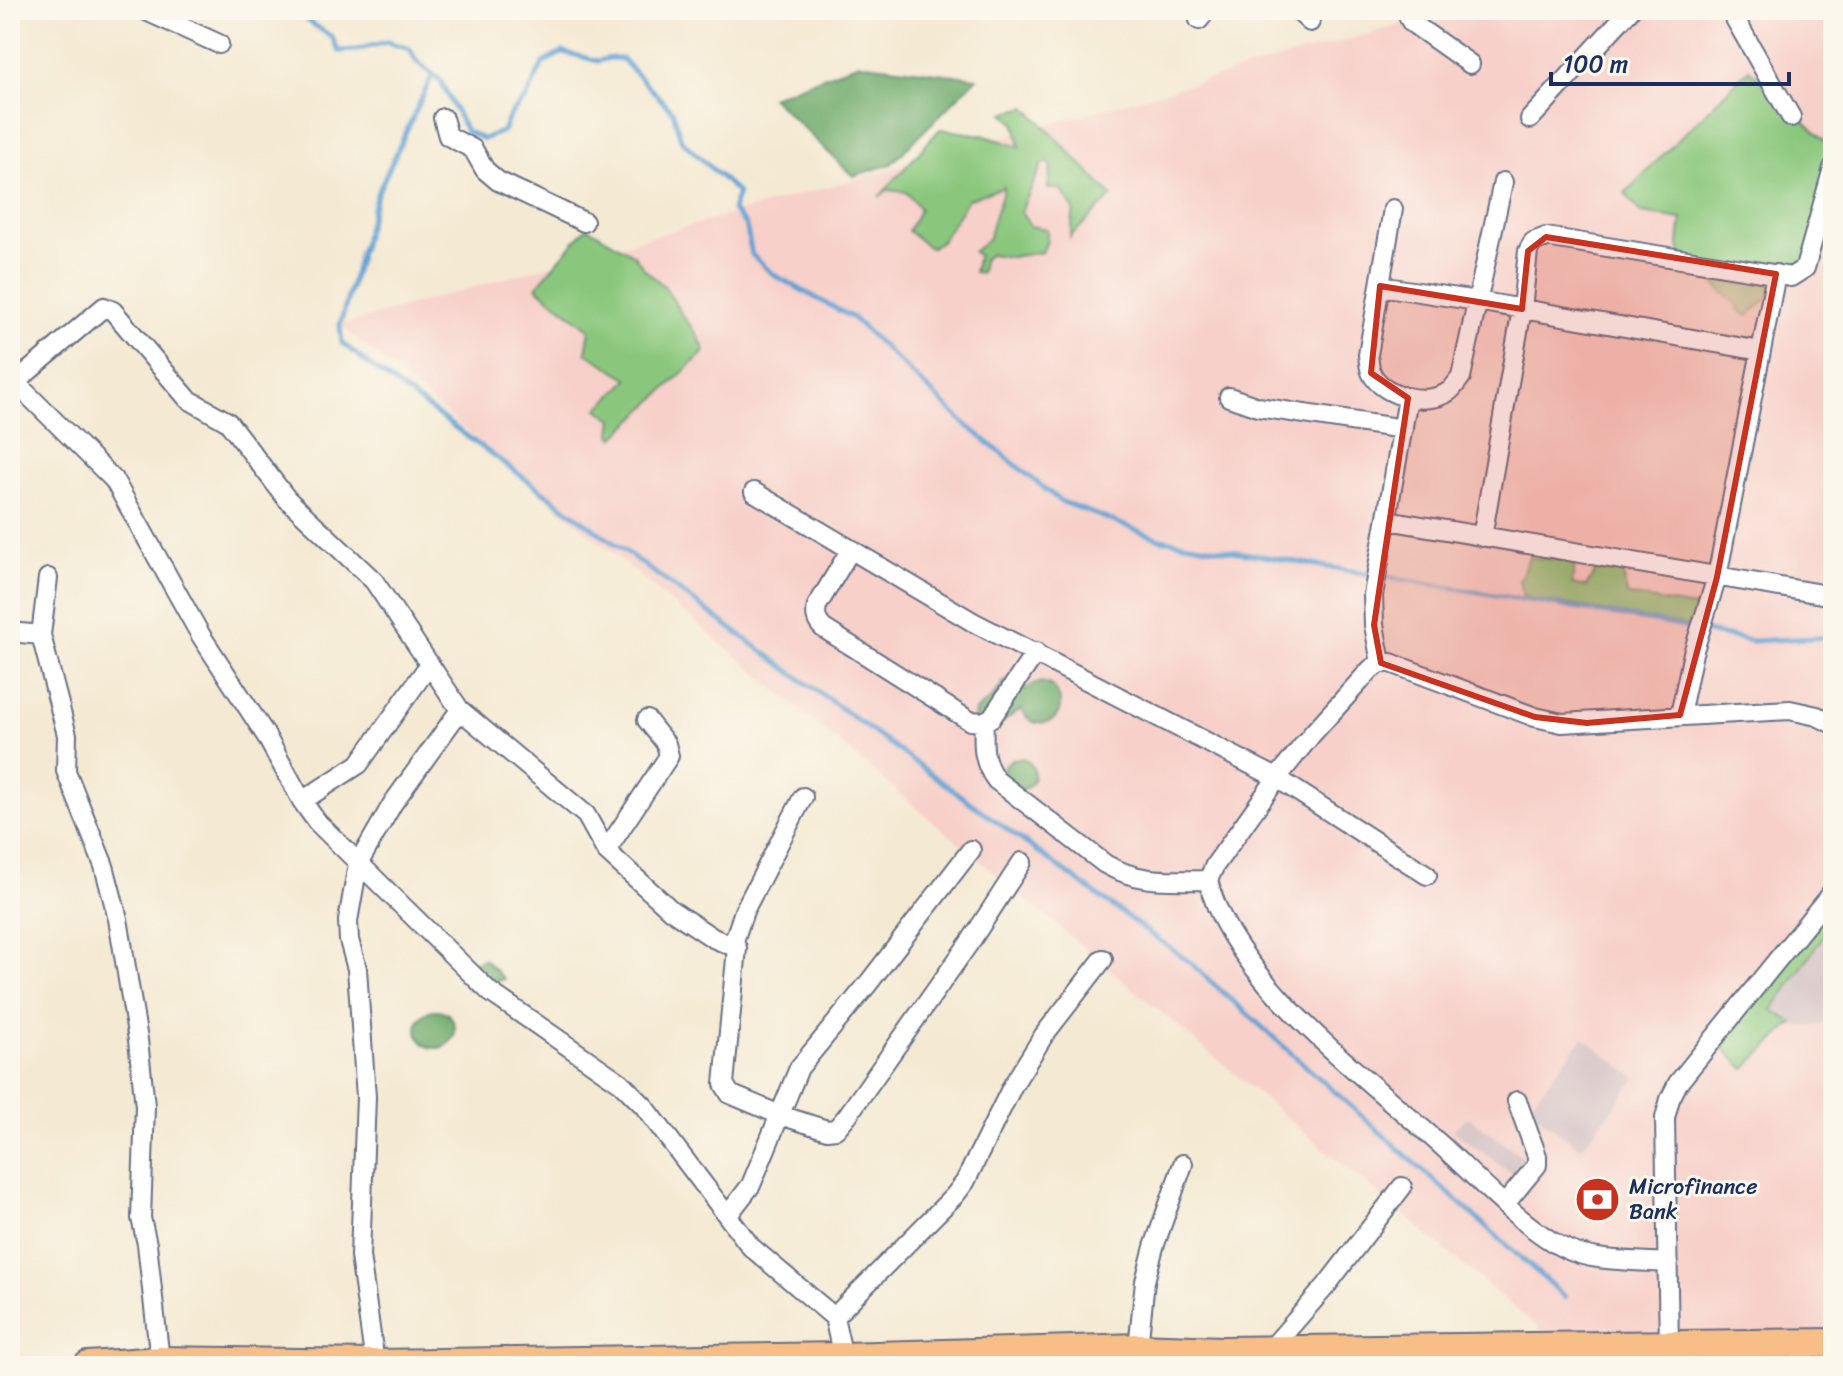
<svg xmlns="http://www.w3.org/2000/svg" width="1843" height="1376" font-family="Sriracha,sans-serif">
  <rect width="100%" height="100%" fill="#fbf7ec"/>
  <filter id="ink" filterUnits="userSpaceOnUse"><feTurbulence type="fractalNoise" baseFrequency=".0125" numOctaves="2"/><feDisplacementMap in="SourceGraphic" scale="16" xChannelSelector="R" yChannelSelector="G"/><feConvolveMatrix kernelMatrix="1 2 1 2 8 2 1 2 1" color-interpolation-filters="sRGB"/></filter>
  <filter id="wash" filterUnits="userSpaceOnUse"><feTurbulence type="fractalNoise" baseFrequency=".006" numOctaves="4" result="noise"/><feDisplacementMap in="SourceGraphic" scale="32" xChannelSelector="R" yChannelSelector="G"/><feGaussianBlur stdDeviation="1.8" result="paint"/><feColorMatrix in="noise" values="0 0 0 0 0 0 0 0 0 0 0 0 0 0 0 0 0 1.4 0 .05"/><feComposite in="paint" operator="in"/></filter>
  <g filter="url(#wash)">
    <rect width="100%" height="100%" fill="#f4e9d2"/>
    <path fill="#f7d0c9" d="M1453 10H1833V1334L1561 1347 340 325Z"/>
    <path fill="#d2bec1" d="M1833 928V1022L1801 1027 1771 1011Z
      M1583 1037 1636 1078 1581 1149 1528 1108Z
      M1468 1117 1529 1161 1517 1177 1452 1130Z"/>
    <path fill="#8ac77c" stroke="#527b6d" stroke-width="2" d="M1749 69 1833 149V232L1807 262 1773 276 1772 294 1748 316 1738 310 1739 307 1692 263 1715 277 1743 285 1745 275 1681 259 1679 242 1682 219 1641 213 1625 193Z
      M1026 107 1112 196 1070 237 1074 210 1061 189H1048L1051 166 1047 162 1042 164 1021 211 1030 226 1047 229V241L1042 252 1011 257 990 254 983 260 981 273 974 272 978 255 973 252 989 238C991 220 1000 205 1004 187L968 199 942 240 930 248 908 231 920 209 906 192 887 190 879 197 940 129 982 135 1020 147 1015 124 1004 113Z
      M587 227 634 255 644 269 665 287 682 315 697 334 705 351 614 438 611 435 613 419 598 409 629 379 586 353 590 330 536 287Z
      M1529 557 1575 562 1572 584 1586 587 1600 563 1622 568 1627 595 1704 609 1689 626 1523 597 1519 581Z
      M1827 907 1833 913V923L1772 1010 1795 1024 1789 1026 1745 1069 1718 1043Z"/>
    <path fill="#6fac6c" stroke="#456e65" stroke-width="2" d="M859 63 977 78 891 164 853 176 771 97Z
      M1005 680H1024V691C1056 661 1077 721 1042 723 1031 724 1026 717 1021 709L992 730 973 727 975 711 992 698Z
      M1023 758C1038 766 1038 783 1022 790L1002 777 1004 766 1012 759Z
      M484 959 504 979 468 989 459 968Z
      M417 1029a19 19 0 1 1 38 0a19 19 0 1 1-38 0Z"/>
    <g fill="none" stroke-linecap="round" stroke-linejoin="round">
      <path stroke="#61a0d3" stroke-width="5" d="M292 10 332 37 339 51 356 50 387 42 410 49 416 61 440 80 466 131 483 139 503 131 510 115 527 97 543 63 563 52 598 61 610 58 622 59 673 112 681 140 738 193 732 210 746 225 752 255 774 275 853 318 964 423 1060 501 1160 539 1658 622 1752 641 1833 637
        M433 74 377 194 340 325 342 343 376 370 1188 961 1565 1297"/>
    </g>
  </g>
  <g filter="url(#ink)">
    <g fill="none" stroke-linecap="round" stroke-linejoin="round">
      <defs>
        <path id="street" d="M144 10 219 44
          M1297 10 1310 22
          M1412 10 1409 18 1412 23 1470 64
          M1730 10 1791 117
          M1199 20 1207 10
          M443 118 448 136 473 149 485 170 498 181 584 222
          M1530 119 1630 10
          M1393 209 1368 355C1369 361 1369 369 1372 374 1384 397 1427 406 1448 392 1453 389 1457 382 1461 377L1503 182
          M1380 286 1477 301 1761 351
          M10 377 114 480 200 634 265 734 302 801 317 822 490 992 621 1083 644 1106 751 1247 834 1317 843 1357
          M17 381 104 307 113 311 188 399 228 422 287 499 374 581 460 710 586 815 606 851 671 910 713 938 737 948
          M1229 397 1258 407 1403 429
          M754 492 973 622 1277 778 1427 875
          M1387 520 1833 596
          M1482 537 1522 309 1528 251 1533 242 1546 237 1791 277 1805 268 1833 168
          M851 549 817 606C815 615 816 621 823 628L970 721 984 722 992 717 1036 652
          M48 578 41 635 67 735 66 771 104 866 118 919 138 1040 145 1106 141 1218 147 1244 160 1361
          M10 632 41 635
          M1381 663 1374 625 1373 595 1408 398
          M1680 715 1693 653 1717 577 1776 274
          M984 722C983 745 982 761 996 780L1105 864C1140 884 1169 880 1208 880
          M803 797 744 911 733 944 737 948 724 1084 730 1094 780 1115 827 1130 836 1129 847 1116 972 939 1022 862
          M302 801 359 764 429 665
          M606 851 669 756 666 744 647 720
          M1505 1204 1537 1165V1156L1517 1101
          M728 1215 751 1185 799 1068 867 985 971 850
          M1668 1263C1636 1260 1596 1263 1566 1249 1526 1231 1475 1176 1441 1145 1368 1079 1230 978 1208 880L1215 865 1277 778 1312 734 1371 669 1381 663H1391L1535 717 1562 723 1790 710 1817 716 1833 724
          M834 1317 955 1195 965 1182 1013 1085 1044 1035 1103 959
          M1669 1346 1665 1118 1670 1099 1678 1083 1833 891
          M1138 1348 1145 1281 1154 1247 1183 1164
          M1269 1351 1326 1286 1402 1187
          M375 1364 360 1256 366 1097 357 969 349 940 348 921 358 864 393 803 460 710"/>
        <path id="primary" d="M88 1366 160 1361 375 1364 843 1357 1138 1348 1223 1351 1833 1343"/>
      </defs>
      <use href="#street" stroke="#677087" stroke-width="22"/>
      <use href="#primary" stroke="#677087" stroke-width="32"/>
      <use href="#street" stroke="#fff" stroke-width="18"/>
      <use href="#primary" stroke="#f7be87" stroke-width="28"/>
    </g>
  </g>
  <path fill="#c8321e" fill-opacity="0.2" stroke="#c8321e" stroke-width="6" stroke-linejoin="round" d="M1546 237 1776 274 1717 577 1680 715 1587 723 1535 717 1381 663 1374 625 1408 398 1371 373 1380 286 1522 309 1528 251Z"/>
  <defs>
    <symbol id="bank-disc" viewBox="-11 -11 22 22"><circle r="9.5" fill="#c8321e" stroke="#fbf7ec"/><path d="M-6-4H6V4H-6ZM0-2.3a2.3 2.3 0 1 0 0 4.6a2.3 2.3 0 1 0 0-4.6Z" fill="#fff"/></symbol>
  </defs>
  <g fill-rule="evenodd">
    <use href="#bank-disc" x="1572" y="1174" width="51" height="51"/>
  </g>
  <g text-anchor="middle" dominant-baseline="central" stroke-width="6" stroke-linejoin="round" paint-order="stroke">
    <g font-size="22" fill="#1b2f5e" stroke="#fbf7ec" text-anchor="start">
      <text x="1629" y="1186">Microfinance<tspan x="1629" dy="25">Bank</tspan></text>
    </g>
  </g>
  <rect width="1843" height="1376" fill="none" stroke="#fbf7ec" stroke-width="40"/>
  <path d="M1551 72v12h238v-12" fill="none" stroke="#1b2f5e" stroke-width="4"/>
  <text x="1563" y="72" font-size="24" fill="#1b2f5e" stroke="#fbf7ec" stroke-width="6" paint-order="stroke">100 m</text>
</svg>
